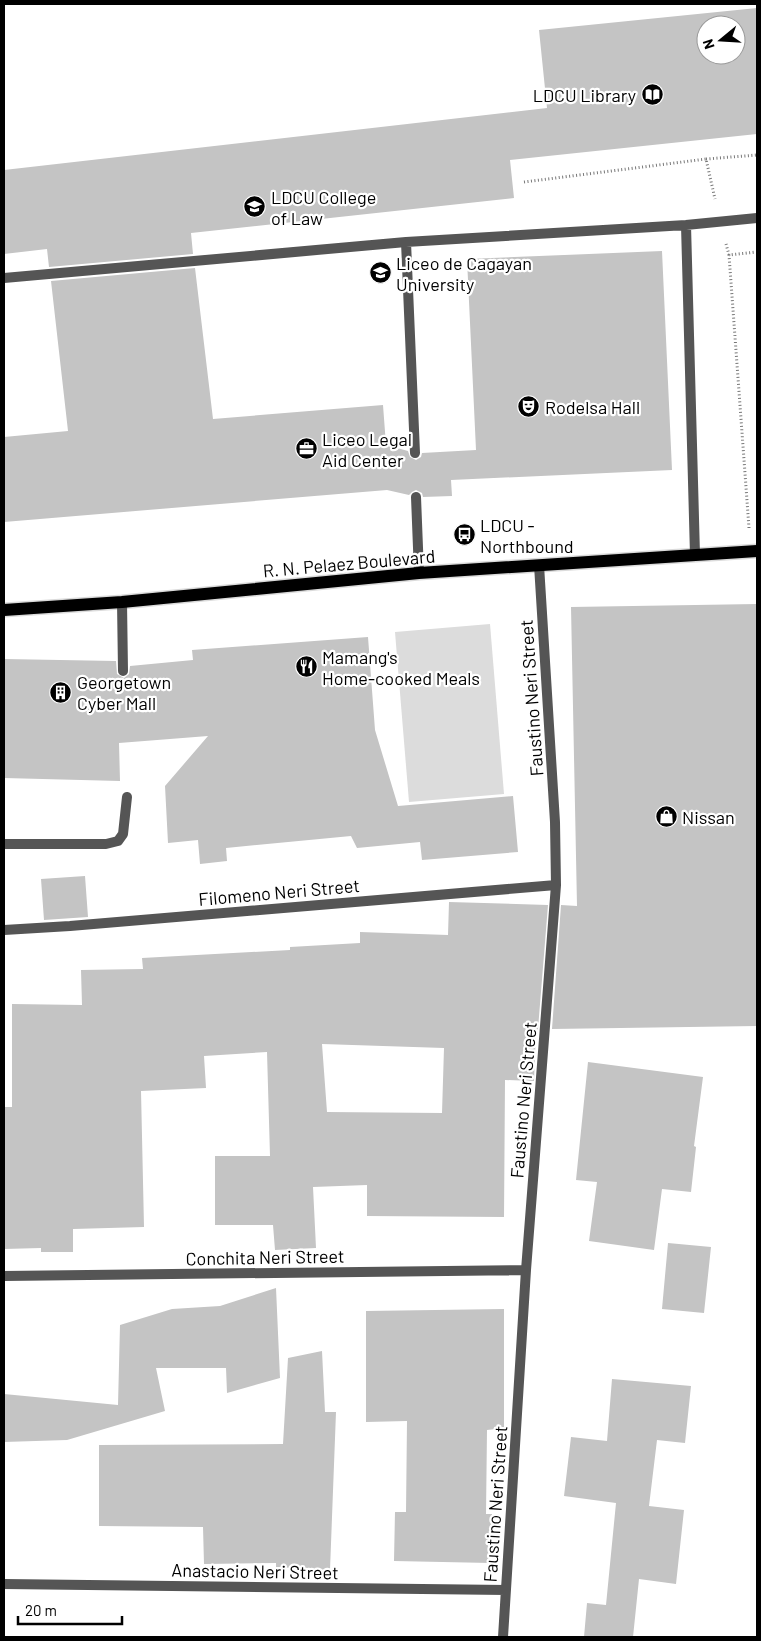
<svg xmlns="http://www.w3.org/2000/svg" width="761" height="1641" font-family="Barlow,sans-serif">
  <rect width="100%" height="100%" fill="#fff"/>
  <path fill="#dcdcdc" d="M490 624 504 794 409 802 395 632Z"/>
  <path fill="#c4c4c4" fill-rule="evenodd" d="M757 8V134L510 160 514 198 191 233 193 254 49 267 47 249 4 254V170L547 108 539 30ZM706 25H736V55H706Z
    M662 251 672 470 451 480 452 496 423 497 422 493 416 490 412 492 409 495 387 490 4 522V437L68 431 51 281 195 268 213 419 383 405 386 445 408 451 410 457 416 460 421 457 422 453 476 450 467 259Z
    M757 604V1026L552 1029 561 905 577 906 571 607Z
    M368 637 375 730 398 806 513 796 518 852 422 860 420 842 357 848 351 836 226 848 227 861 200 864 198 840 168 843 165 786 208 736 119 743 120 781 4 778V659L116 661 117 674 124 678 129 674 130 666 193 660 192 650Z
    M85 876 88 917 44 920 41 879Z
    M449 902 548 905 538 1029 536 1030 534 1081 505 1080 504 1217 367 1216V1185L313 1187 316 1248 275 1250 273 1225H215V1156H270L267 1052 204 1056 206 1088 141 1091 144 1227 73 1229V1252H41V1248L4 1249V1107H12V1004L82 1005 81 970 143 969 142 958 290 950V947L360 943V932L448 935ZM322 1044 444 1048 442 1113 327 1112Z
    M588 1062 703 1077 694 1146 696 1147 691 1192 662 1189 654 1250 589 1241 597 1182 576 1180Z
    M668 1243 711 1247 704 1313 662 1309Z
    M276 1288 280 1378 227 1393 226 1368H156L165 1411 67 1440 4 1442V1394L118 1405 120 1325 172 1309 220 1306Z
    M504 1309V1428L487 1430 486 1514H492L491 1563 394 1561 395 1512H406L407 1421 366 1422V1311Z
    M322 1351 325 1412H336L330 1570 276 1567V1563L204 1564 203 1527 99 1526V1445L283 1444 288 1358Z
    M612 1379 691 1386 685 1443 657 1440 649 1506 684 1510 676 1584 639 1579 633 1637H584L587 1603 606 1605 616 1503 564 1496 571 1437 607 1441Z"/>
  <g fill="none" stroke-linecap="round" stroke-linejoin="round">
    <defs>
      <path id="primary" d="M4 610 122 602 419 573 757 551"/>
    </defs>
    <use href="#primary" stroke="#dbdbdb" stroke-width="15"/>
    <path stroke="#777" stroke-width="3" stroke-dasharray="1 2.5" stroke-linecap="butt" d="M706 159 757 155
      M524 182 706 159 715 199
      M726 244 729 255
      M749 528 729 255 757 252"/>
    <path stroke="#555" stroke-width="10" d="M686 225 695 555
      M406 242 415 453
      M4 278 406 242 686 225 757 218
      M416 497 419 573
      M122 602 123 671
      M4 844H106L118 841 123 834 127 797"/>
    <path stroke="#555" stroke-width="10" d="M4 930 70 926 556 885
      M4 1276 526 1270
      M4 1584 506 1590
      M503 1637 526 1270 556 885 555 822 539 565"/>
    <use href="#primary" stroke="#000" stroke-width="12"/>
  </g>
  <defs>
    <symbol id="library-disc" viewBox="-11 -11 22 22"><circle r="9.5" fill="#000" stroke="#fff"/><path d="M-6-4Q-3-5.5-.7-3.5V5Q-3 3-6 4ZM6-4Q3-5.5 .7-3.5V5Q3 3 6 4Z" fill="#fff"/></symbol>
    <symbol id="university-disc" viewBox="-11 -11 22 22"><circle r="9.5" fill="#000" stroke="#fff"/><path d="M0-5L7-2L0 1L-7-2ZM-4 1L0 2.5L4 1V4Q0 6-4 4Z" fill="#fff"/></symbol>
    <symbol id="theatre-disc" viewBox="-11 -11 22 22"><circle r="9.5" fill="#000" stroke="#fff"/><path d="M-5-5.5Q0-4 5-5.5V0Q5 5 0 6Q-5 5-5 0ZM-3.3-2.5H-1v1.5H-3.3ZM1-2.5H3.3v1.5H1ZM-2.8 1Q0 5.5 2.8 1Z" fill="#fff"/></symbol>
    <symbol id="office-disc" viewBox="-11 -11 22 22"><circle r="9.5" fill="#000" stroke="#fff"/><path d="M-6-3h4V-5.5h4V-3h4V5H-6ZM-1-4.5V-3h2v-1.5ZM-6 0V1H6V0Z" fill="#fff"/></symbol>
    <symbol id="bus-disc" viewBox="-11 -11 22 22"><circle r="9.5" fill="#000" stroke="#fff"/><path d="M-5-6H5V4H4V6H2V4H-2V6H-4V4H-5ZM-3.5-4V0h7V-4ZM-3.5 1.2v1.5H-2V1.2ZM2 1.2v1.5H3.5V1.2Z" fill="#fff"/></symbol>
    <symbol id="restaurant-disc" viewBox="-11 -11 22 22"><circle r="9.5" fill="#000" stroke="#fff"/><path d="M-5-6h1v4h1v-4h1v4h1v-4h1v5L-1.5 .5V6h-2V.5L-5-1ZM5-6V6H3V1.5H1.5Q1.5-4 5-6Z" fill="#fff"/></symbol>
    <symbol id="building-disc" viewBox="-11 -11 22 22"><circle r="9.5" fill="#000" stroke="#fff"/><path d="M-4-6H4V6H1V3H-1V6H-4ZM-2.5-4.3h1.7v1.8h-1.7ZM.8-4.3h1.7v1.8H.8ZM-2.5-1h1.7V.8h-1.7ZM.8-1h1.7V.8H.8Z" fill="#fff"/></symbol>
    <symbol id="shop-disc" viewBox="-11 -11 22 22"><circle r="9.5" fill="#000" stroke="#fff"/><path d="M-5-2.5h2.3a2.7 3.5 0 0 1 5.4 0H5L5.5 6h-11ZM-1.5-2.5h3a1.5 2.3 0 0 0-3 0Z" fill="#fff"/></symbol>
  </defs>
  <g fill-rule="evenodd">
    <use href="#library-disc" x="640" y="82" width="25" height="25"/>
    <use href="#university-disc" x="242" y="194" width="25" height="25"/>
    <use href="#university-disc" x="368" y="260" width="25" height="25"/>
    <use href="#theatre-disc" x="516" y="394" width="25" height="25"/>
    <use href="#office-disc" x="294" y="436" width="25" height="25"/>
    <use href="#bus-disc" x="452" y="522" width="25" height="25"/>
    <use href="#restaurant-disc" x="294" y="654" width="25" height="25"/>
    <use href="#building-disc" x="48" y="680" width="25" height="25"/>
    <use href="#shop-disc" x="654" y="804" width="25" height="25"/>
  </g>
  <g text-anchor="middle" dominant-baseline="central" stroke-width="4.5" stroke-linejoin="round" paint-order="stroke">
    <g font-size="18" fill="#000" stroke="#fff" text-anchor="start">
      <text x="636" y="95" text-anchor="end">LDCU Library</text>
      <text x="271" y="197">LDCU College<tspan x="271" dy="21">of Law</tspan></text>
      <text x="396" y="263">Liceo de Cagayan<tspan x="396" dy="21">University</tspan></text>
      <text x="545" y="407">Rodelsa Hall</text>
      <text x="322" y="439">Liceo Legal<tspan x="322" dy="21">Aid Center</tspan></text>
      <text x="480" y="525">LDCU -<tspan x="480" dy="21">Northbound</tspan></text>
      <text x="322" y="657">Mamang's<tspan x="322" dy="21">Home-cooked Meals</tspan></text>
      <text x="77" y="682">Georgetown<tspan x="77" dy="21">Cyber Mall</tspan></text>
      <text x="682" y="817">Nissan</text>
    </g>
    <g font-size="18" fill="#000" stroke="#fff">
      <text transform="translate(349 563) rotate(-5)">R. N. Pelaez Boulevard</text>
      <text transform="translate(531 698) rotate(-94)">Faustino Neri Street</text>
      <text transform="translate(279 892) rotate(-5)">Filomeno Neri Street</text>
      <text transform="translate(523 1100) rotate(-85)">Faustino Neri Street</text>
      <text transform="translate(265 1257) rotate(-1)">Conchita Neri Street</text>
      <text transform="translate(495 1504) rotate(-86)">Faustino Neri Street</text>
      <text transform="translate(255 1571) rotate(1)">Anastacio Neri Street</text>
    </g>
  </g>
  <rect width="761" height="1641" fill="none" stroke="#000000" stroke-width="10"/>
  <g transform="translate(721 40) rotate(252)"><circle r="24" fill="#ffffff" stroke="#999999"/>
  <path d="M0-4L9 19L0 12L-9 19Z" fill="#000000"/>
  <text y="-8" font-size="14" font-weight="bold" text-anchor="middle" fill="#000000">N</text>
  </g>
  <path d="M18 1616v8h104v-8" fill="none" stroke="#000000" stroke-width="2.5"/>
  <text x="25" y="1616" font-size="15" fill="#000000" stroke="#ffffff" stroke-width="4" paint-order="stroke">20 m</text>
</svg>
